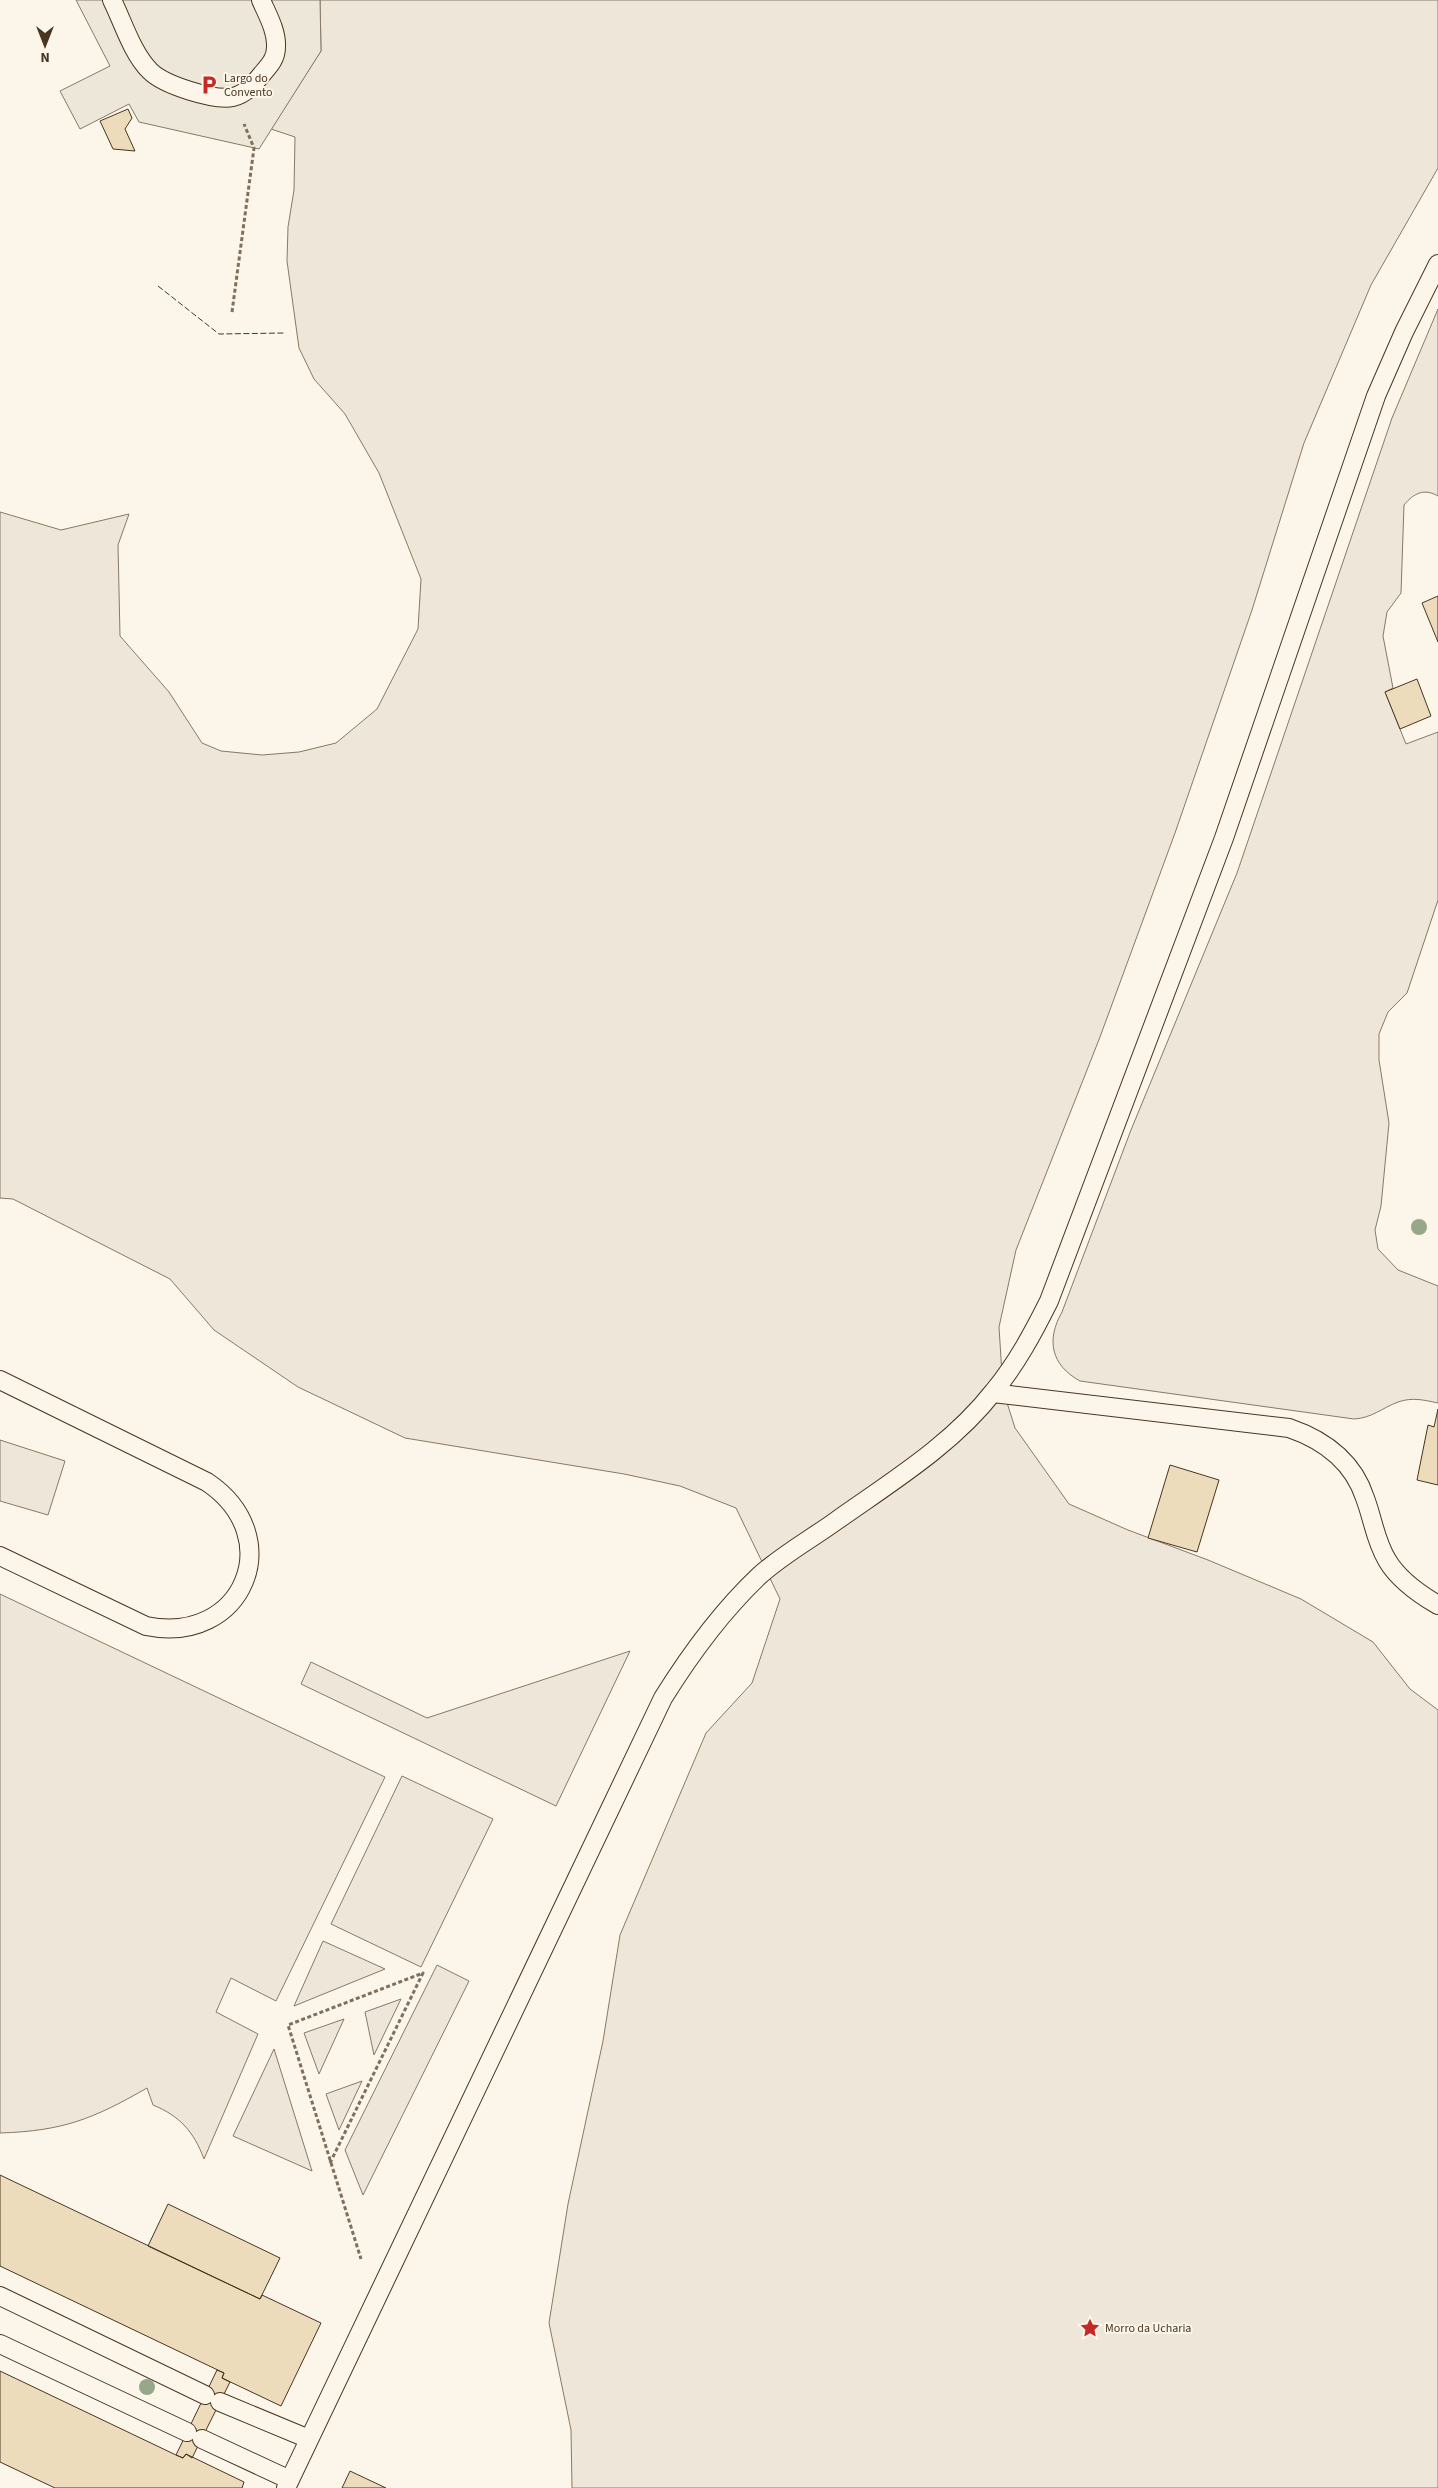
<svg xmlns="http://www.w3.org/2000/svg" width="1438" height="2488" font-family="'Source Sans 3',sans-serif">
  <rect width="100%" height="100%" fill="#fbf6e9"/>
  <path fill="#ede6d9" stroke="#887966" d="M320 0H1438V168L1371 285 1304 443 1252 610 1175 833 1100 1037 1016 1250 999 1327 1003 1390 1015 1428 1069 1504 1128 1530 1208 1560 1301 1599 1373 1642 1410 1689 1438 1710V2488H572L571 2430 549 2323 568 2204 603 2041 620 1935 706 1733 752 1683 780 1599 736 1508 680 1486 624 1474 405 1438 298 1387 214 1330 170 1279 13 1199 0 1198V512L61 530 129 514 118 545 120 636 169 692 202 743 221 751 262 755 299 752 336 743 377 709 418 629 421 579 379 473 345 414 314 379 299 348 287 261 288 227 294 190 295 137 271 129 321 51Z
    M1438 309V496C1424 488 1414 493 1404 505L1401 593 1387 612 1383 636 1393 688 1385 692 1406 744 1438 732V900L1407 993 1388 1012 1379 1034V1060L1389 1123 1381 1206 1375 1230 1378 1249 1398 1270 1438 1286V1403C1424 1400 1412 1397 1398 1402 1382 1408 1372 1418 1354 1419L1080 1381C1051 1365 1046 1340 1062 1312L1131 1130 1237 873 1392 418Z
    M0 1440 65 1461 48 1515 0 1501Z
    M0 1594 385 1777 276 2001 231 1978 216 2012 258 2034 204 2159C194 2132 180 2116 153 2105L147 2088C93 2119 63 2131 0 2133Z
    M630 1651 556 1806 301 1684 311 1662 427 1718Z
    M402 1776 493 1819 421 1967 331 1924Z
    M323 1941 385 1969 294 2006Z
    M437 1965 469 1981 363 2195 345 2150Z
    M401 1999 374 2055 365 2012Z
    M344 2019 319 2074 304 2033Z
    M274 2049 312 2171 233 2136Z
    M362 2081 339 2130 326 2094Z"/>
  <path fill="#ede7d9" stroke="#887966" d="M76 0H320L321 51 259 149 139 122 129 104 80 129 60 91 110 66Z"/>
  <path fill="#ecdcbc" stroke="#4a3520" d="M128 109 132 118 125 129 135 151 113 149 100 121Z
    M1438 596V642L1422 603Z
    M1417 679 1431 716 1400 729 1385 692Z
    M1438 1409V1485L1417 1480 1428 1425 1434 1427Z
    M1170 1465 1219 1480 1197 1552 1148 1538Z
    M0 2175 260 2299 262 2295 321 2323 281 2406 222 2378 224 2373 0 2266Z
    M168 2204 280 2258 260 2299 148 2246Z
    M217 2370 224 2373 222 2378 230 2382 192 2458 186 2454 183 2458 176 2455Z
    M0 2371 176 2455 183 2458 186 2454 244 2482 242 2488H55L0 2462Z
    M350 2471 386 2488H342Z"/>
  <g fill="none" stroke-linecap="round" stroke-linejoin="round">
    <defs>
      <path id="service" d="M112 0C123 22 132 53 150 71 164 85 214 101 233 97 246 94 254 84 262 74 269 66 276 59 276 47 277 31 267 14 261 0
        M0 1380 207 1482C289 1537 243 1646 146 1626L0 1556
        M993 1393 1289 1428C1324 1440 1353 1461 1365 1498 1373 1519 1375 1540 1387 1560 1398 1579 1419 1594 1438 1605
        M0 2296 205 2395
        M0 2344 187 2432
        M220 2402 309 2439
        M202 2439 290 2480
        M286 2488 663 1698C691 1653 721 1612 759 1576 782 1555 811 1539 836 1521 891 1482 952 1445 994 1391 1017 1363 1033 1333 1049 1301L1224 838 1376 396 1404 332 1438 264"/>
    </defs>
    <use href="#service" stroke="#4a3520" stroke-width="20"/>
    <path stroke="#7f6f5c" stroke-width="3" stroke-dasharray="4 2.5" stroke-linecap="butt" d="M232 312 254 148 244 124
      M330 2163 423 1973 288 2025 361 2259"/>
    <use href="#service" stroke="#fbf6e9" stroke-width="18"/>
    <path stroke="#4a3520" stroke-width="1" stroke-dasharray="6 2.5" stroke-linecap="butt" d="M158 286 219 334 284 333"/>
  </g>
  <g fill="#96a887">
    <circle cx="1419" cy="1227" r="8"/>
    <circle cx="147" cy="2387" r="8"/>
  </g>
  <defs>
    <symbol id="parking-bare" viewBox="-9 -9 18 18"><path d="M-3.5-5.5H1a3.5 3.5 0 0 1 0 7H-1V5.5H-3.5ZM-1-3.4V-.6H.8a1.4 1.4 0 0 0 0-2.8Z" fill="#c62828" stroke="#fbf6e9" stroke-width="2.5" paint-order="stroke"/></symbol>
    <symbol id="sight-bare" viewBox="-9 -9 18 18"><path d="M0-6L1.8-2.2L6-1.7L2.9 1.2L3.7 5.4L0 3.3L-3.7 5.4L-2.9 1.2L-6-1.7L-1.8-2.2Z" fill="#c62828" stroke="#fbf6e9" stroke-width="2.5" paint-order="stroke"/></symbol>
  </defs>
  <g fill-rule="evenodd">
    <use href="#parking-bare" x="195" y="71" width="28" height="28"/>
    <use href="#sight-bare" x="1076" y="2314" width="28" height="28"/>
  </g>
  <g text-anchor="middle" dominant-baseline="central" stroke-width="4" stroke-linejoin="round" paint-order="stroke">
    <g font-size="12" fill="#4a3520" stroke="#fbf6e9" text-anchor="start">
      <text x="224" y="78">Largo do<tspan x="224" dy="14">Convento</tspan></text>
      <text x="1105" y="2328">Morro da Ucharia</text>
    </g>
  </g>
  <g transform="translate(45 45) rotate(180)" stroke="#fbf6e9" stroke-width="4" paint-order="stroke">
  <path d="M0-4L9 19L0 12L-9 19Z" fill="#4a3520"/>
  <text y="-8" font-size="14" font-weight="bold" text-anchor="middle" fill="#4a3520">N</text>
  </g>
</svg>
